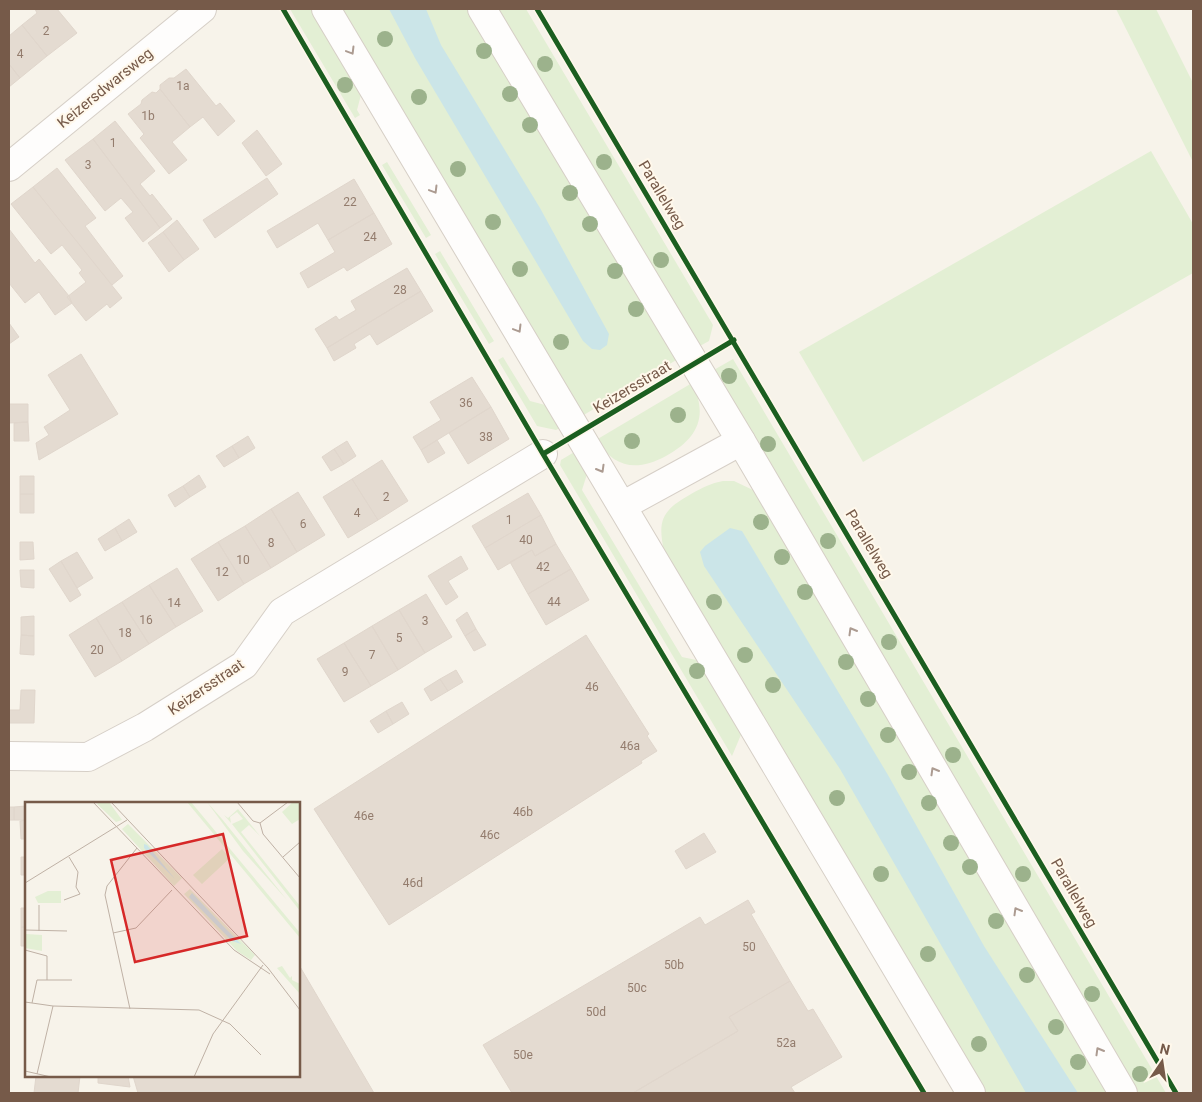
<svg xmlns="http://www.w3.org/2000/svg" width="1202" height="1102" font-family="Roboto,sans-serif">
  <rect width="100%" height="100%" fill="#f7f3ea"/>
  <path fill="#e3efd4" d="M290 9H313L362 91 357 110 360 115 355 118Z
    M341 9H471L678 359 582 416Z
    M498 9H526L713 325 709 341 698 347Z
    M1116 9H1156L1193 83V162Z
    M1151 151 1193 224V273L863 462 799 352Z
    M387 162 431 235 426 238 382 165Z
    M440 251 494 341 489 344 435 254Z
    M503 357 530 401 549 406 562 427 556 430 537 426 498 360Z
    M733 359 1166 1093H1139L712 371Z
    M692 383C709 417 697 439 666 456 636 472 615 468 596 440Z
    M576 451 588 471 582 490 682 657 701 661 743 730 732 756 560 465 561 460Z
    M723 481H734L755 491 1110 1093H986L664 551C657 519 663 510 691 494 702 488 711 483 723 481Z"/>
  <path fill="#cbe5e8" d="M389 9H426L441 45 540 208 609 334 607 345 600 350 592 349 583 341 415 58Z
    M730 528 742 531 888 775 984 946 1078 1093H1026L840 769 704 566 700 552 705 546Z"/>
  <path fill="#e4dbd1" stroke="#e0d6cc" d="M35 9H57L77 33 47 56 22 25 37 13Z
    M22 25 47 56 20 78 9 64V36Z
    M9 64 20 78 9 87Z
    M186 69 216 106 220 103 235 121 218 136 203 117 190 127 160 89V85L169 78H174Z
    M160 89 190 127 172 142 187 160 169 174 140 138 144 134 128 114 141 104 142 100 152 92 156 93Z
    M115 121 155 171 140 184 150 196 152 194 172 219 160 228 93 139Z
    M257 130 282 164 266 176 242 143Z
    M93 139 160 228 143 242 125 218 133 212 121 198 105 211 65 160Z
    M57 168 96 218 85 226 123 276 112 285 33 187Z
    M267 178 278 194 215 238 203 220Z
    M354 179 374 213 328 240 318 223 277 248 267 231Z
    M33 187 122 298 110 308 107 304 86 321 67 297 86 282 79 273 82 270 62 245 51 254 11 204Z
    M374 213 392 244 347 271 344 267 308 288 300 273 335 252 328 240Z
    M177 220 199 249 184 260 163 232Z
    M9 229 35 263 39 259 69 296 72 303 55 315 39 292 25 303 9 283Z
    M163 232 184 260 169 272 148 243Z
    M407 268 421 291 327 348 315 329 336 316 339 320 356 310 351 301Z
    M421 291 433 311 377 345 370 334 354 344 356 348 334 361 327 348Z
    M9 323 19 337 9 344Z
    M81 354 118 414 39 460 36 443 49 435 44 427 70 410 48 375Z
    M472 377 491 407 421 450 413 437 441 420 430 402Z
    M9 404H28V422L9 423Z
    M491 407 509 439 468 464 449 433Z
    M28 422 29 441H14V423Z
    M248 436 255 448 239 458 232 446Z
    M437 440 445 453 428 463 421 450Z
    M347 441 356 456 344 464 334 449Z
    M232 446 239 458 224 467 216 456Z
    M334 449 344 464 331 471 322 457Z
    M382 460 408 501 378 520 352 479Z
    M199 475 206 487 190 497 183 486Z
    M20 476H34V494H20Z
    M352 479 378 520 348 538 323 497Z
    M183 486 190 497 175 507 168 495Z
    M298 492 325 535 297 552 271 509Z
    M528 493 541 515 485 548 472 526Z
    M20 494H34V513H20Z
    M271 509 297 552 271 568 245 526Z
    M541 515 556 544 535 556 532 550 498 570 485 548Z
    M129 519 137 532 122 541 115 528Z
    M245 526 271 568 244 584 218 542Z
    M115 528 122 541 105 551 98 539Z
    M20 542H33L34 559 20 560Z
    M218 542 244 584 218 601 191 559Z
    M556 544 571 569 528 594 510 562 532 550 535 556Z
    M77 552 93 578 77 588 61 561Z
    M461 556 468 569 448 581 458 597 446 605 428 576Z
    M61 561 81 595 70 602 49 569Z
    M177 568 203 611 176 627 149 585Z
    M571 569 589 600 546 625 528 594Z
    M20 570H34V588L21 587Z
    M149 585 176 627 149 644 122 602Z
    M426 594 452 637 425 653 399 610Z
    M122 602 149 644 122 661 96 618Z
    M399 610 425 653 398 670 372 626Z
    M467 612 476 629 465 636 456 620Z
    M34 616V636L21 635V617Z
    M96 618 122 661 95 677 69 635Z
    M372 626 398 670 371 686 344 643Z
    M476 629 486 645 474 651 465 636Z
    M21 635 34 636V655L20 654Z
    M586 635 649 734 647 736 657 751 641 761 642 763 389 925 314 809Z
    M344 643 371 686 344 702 317 659Z
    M456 670 463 682 448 691 440 679Z
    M440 679 448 691 431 701 424 689Z
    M21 690H35L34 723H9V710H20Z
    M402 702 409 714 393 724 386 711Z
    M386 711 393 724 378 733 370 721Z
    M26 806V820H14V807Z
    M9 807H14V820H9Z
    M26 820V839H21L20 821Z
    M704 833 716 852 686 869 675 851Z
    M21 857H26V875H21Z
    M748 900 755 912 751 914 790 981 729 1017 738 1031 633 1093H512L483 1045 700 917 705 925Z
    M21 908H26V927H21Z
    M21 927H26V946H21Z
    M299 965 374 1093H138L133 1076H299Z
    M790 981 808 1011 813 1009 842 1057 791 1087 795 1093H633L738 1031 729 1017Z
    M36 1076H80L78 1093H34Z
    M98 1076H128L130 1087 98 1083Z"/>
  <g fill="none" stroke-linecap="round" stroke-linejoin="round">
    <defs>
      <path id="street" d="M9 167 202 9
        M622 506 741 441
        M9 756 88 757 145 727 244 665 282 612 543 454"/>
      <path id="secondary" d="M326 9 971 1093
        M482 9 741 441 1123 1093"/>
    </defs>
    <use href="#street" stroke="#d6cfc7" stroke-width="30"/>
    <use href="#secondary" stroke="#d6cfc6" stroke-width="30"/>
    <use href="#street" stroke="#fefdfc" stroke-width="28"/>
    <use href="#secondary" stroke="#fefdfc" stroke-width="28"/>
    <defs>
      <path id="cycleway" d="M283 9 543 454 924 1093
        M537 9 1176 1093
        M543 454 734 340"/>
    </defs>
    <use href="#cycleway" stroke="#fff8eb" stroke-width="8"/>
    <use href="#cycleway" stroke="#1b5e20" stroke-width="5"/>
  </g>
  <g fill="#9cb28c">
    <circle cx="385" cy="39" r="8"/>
    <circle cx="484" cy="51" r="8"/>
    <circle cx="545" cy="64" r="8"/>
    <circle cx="345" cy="85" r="8"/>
    <circle cx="510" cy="94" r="8"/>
    <circle cx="419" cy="97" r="8"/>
    <circle cx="530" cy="125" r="8"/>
    <circle cx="604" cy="162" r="8"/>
    <circle cx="458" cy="169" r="8"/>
    <circle cx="570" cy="193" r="8"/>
    <circle cx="493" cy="222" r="8"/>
    <circle cx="590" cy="224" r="8"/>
    <circle cx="661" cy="260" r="8"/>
    <circle cx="520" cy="269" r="8"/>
    <circle cx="615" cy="271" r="8"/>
    <circle cx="636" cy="309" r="8"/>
    <circle cx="561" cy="342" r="8"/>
    <circle cx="729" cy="376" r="8"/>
    <circle cx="678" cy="415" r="8"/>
    <circle cx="632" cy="441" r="8"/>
    <circle cx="768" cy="444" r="8"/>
    <circle cx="761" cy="522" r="8"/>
    <circle cx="828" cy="541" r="8"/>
    <circle cx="782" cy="557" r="8"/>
    <circle cx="805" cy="592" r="8"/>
    <circle cx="714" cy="602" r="8"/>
    <circle cx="889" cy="642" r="8"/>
    <circle cx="745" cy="655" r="8"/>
    <circle cx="846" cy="662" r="8"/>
    <circle cx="697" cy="671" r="8"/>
    <circle cx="773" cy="685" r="8"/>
    <circle cx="868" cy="699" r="8"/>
    <circle cx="888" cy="735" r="8"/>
    <circle cx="953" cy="755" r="8"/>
    <circle cx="909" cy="772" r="8"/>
    <circle cx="837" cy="798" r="8"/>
    <circle cx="929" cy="803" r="8"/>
    <circle cx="951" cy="843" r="8"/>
    <circle cx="970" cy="867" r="8"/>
    <circle cx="881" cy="874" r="8"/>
    <circle cx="1023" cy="874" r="8"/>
    <circle cx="996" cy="921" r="8"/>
    <circle cx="928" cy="954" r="8"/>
    <circle cx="1027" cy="975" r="8"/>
    <circle cx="1092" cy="994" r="8"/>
    <circle cx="1056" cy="1027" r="8"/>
    <circle cx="979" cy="1044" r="8"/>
    <circle cx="1078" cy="1062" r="8"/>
    <circle cx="1140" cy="1074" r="8"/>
  </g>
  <defs><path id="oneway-chevron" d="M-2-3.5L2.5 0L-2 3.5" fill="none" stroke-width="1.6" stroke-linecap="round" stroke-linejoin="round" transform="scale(1.25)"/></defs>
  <g stroke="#ac9b91">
    <use href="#oneway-chevron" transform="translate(351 51) rotate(59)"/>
    <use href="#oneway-chevron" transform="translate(434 190) rotate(59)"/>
    <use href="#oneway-chevron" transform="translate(518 329) rotate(59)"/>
    <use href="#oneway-chevron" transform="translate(601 469) rotate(60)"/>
    <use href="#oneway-chevron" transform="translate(852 631) rotate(-120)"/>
    <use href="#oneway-chevron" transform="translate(934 771) rotate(-120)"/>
    <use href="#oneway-chevron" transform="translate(1017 911) rotate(-120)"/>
    <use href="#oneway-chevron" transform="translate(1099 1051) rotate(-120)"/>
  </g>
  <g text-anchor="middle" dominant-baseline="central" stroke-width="4" stroke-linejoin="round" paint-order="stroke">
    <g font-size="12" fill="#937c6d">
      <text x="46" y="31">2</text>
      <text x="20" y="54">4</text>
      <text x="183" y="86">1a</text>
      <text x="148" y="116">1b</text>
      <text x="113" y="143">1</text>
      <text x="88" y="165">3</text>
      <text x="350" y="202">22</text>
      <text x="370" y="237">24</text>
      <text x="400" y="290">28</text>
      <text x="466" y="403">36</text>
      <text x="486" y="437">38</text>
      <text x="386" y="497">2</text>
      <text x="357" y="513">4</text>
      <text x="509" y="520">1</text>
      <text x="303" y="524">6</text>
      <text x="526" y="540">40</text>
      <text x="271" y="543">8</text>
      <text x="243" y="560">10</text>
      <text x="543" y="567">42</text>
      <text x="222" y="572">12</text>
      <text x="554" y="602">44</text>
      <text x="174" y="603">14</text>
      <text x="146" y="620">16</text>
      <text x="425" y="621">3</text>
      <text x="125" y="633">18</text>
      <text x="399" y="638">5</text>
      <text x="97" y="650">20</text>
      <text x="372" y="655">7</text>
      <text x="345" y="672">9</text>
      <text x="592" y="687">46</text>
      <text x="630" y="746">46a</text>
      <text x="523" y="812">46b</text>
      <text x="364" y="816">46e</text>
      <text x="490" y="835">46c</text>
      <text x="413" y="883">46d</text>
      <text x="749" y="947">50</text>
      <text x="674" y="965">50b</text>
      <text x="637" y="988">50c</text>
      <text x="596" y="1012">50d</text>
      <text x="786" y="1043">52a</text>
      <text x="523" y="1055">50e</text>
    </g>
    <g font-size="15" fill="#765a49" stroke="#fff8eb">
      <text transform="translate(105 88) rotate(-39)">Keizersdwarsweg</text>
      <text transform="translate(662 195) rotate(59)">Parallelweg</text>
      <text transform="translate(632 387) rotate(-31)">Keizersstraat</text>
      <text transform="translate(869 544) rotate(59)">Parallelweg</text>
      <text transform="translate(206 687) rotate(-34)">Keizersstraat</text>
      <text transform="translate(1074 893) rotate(60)">Parallelweg</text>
    </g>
  </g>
  <g transform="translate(25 802)">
    <rect width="275" height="275" fill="#f7f3ea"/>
    <path d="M74 0H84L97 18 91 20 72 2ZM162 0H166L176 12 275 131V136ZM182 0 197 17 262 98 218 49ZM268 0H275V17L267 22 257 10ZM213 7 235 34 224 23 216 30 275 104V109L207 22 218 17 212 10 205 15 206 21 199 13 203 16ZM103 22 157 76 149 84 97 27ZM197 47 205 56 177 82 168 73ZM165 87 230 153 226 158 212 149 159 92ZM23 89H36V101H13L10 95ZM1 132 17 133V149L0 146ZM257 164 265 176 267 174V178L275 182V192L252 166Z" fill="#e3efd4"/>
    <path d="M119 42 122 43 150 77 119 46ZM167 91 198 124 216 142 207 139 164 95Z" fill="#cbe5e8"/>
    <path fill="none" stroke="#bfb1a5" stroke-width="1" d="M68 0 209 148 245 172M86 0 243 166 275 208M212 0 228 19 235 21M235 21 238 32 275 76M235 21 263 0M258 55 275 40M0 81 102 18M39 98 55 92 51 85 53 70 44 55M14 103V129M0 128 42 129M88 131 111 126 147 88M0 148 22 154V178H12L7 201M22 178H47M0 200 28 204 174 208 205 222 236 253M105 207 80 93 82 84 112 46M0 269 26 275M12 272 28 204M169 275 188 232 238 163"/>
    <path fill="#d62828" fill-opacity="0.15" stroke="#d62828" stroke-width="2.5" d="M198 32 222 134 110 160 86 58Z"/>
    <rect width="275" height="275" fill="none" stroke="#765a49" stroke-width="2.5"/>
  </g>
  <rect width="1202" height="1102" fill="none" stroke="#765a49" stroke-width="20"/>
  <g transform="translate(1162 1062) rotate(13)" stroke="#fff8eb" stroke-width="4" paint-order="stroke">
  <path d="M0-4L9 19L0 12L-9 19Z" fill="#765a49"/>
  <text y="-8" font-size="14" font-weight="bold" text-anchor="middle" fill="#765a49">N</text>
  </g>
</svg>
